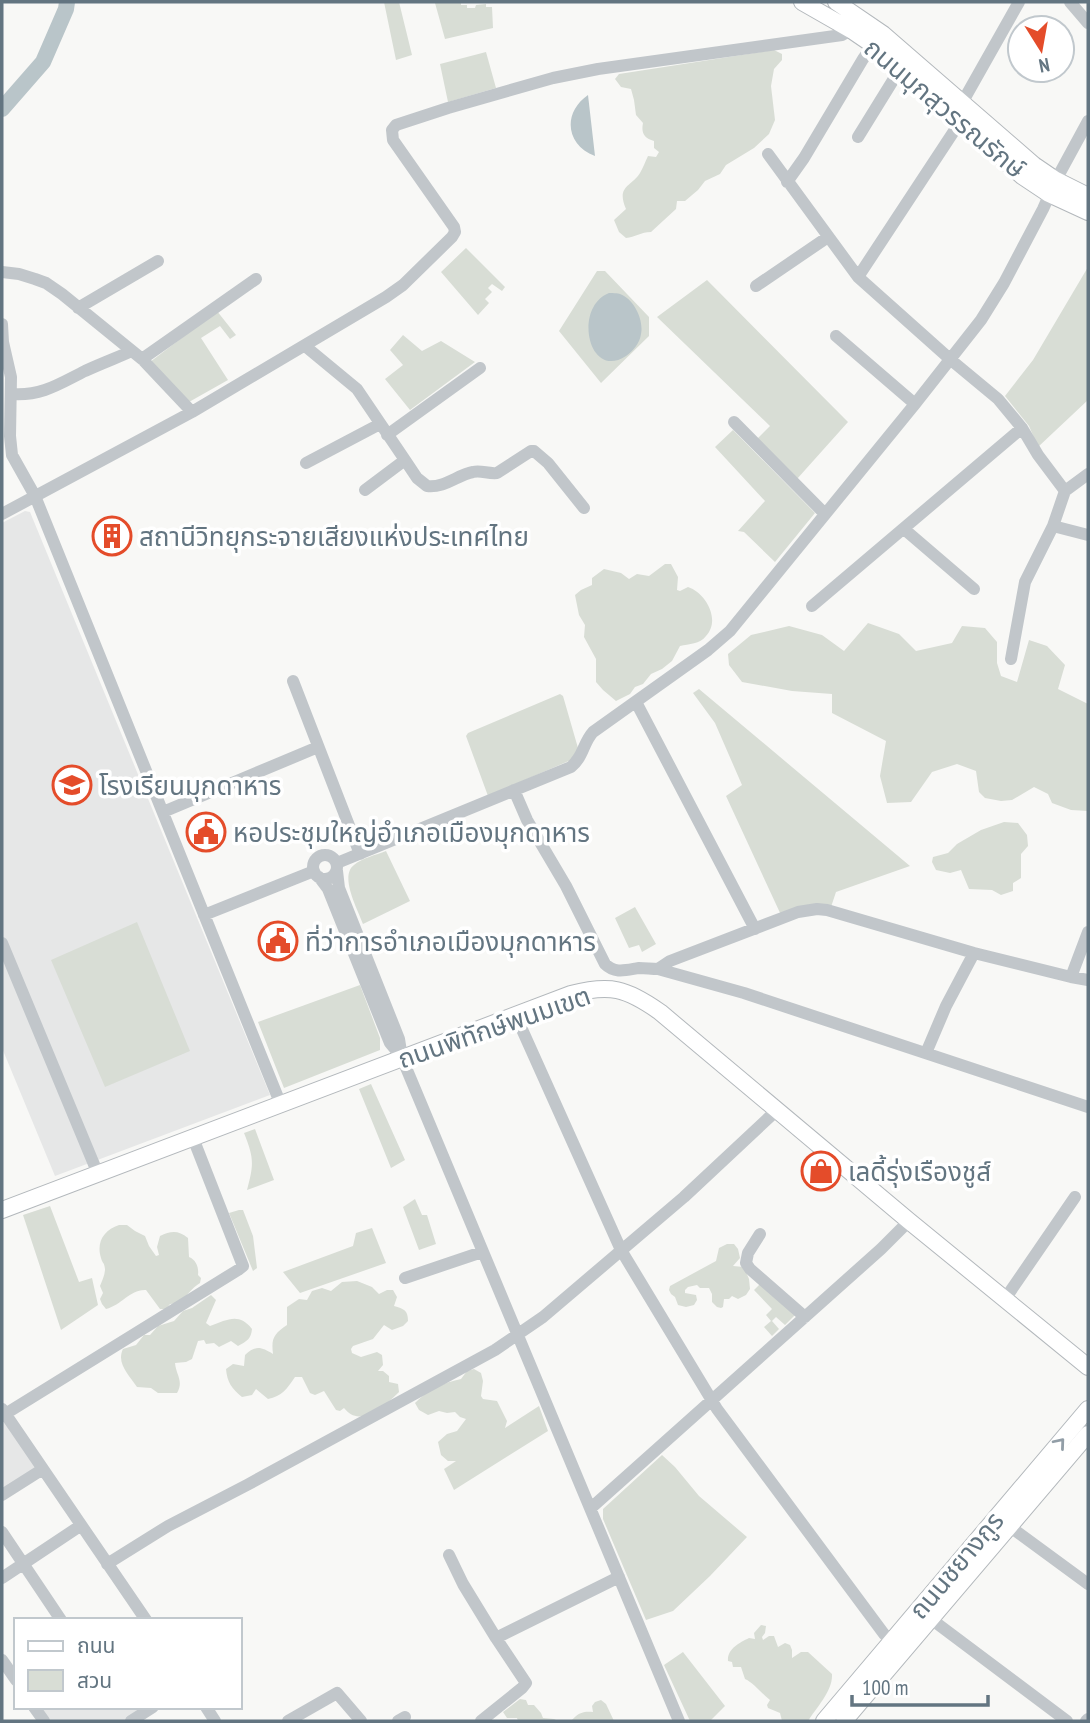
<svg xmlns="http://www.w3.org/2000/svg" width="1090" height="1723" font-family="'PT Sans Narrow','Noto Sans Thai',sans-serif">
  <rect width="100%" height="100%" fill="#f8f8f6"/>
  <path fill="#e6e7e7" d="M25 511 30 512 270 1095 55 1176 2 1048V523Z
    M2 1419 40 1468 2 1492Z
    M29 1707H160L138 1721H39Z"/>
  <path fill="#d8ddd5" d="M384 2H399L412 55 396 60Z
    M441 2H461V5H467V8H475L476 5 486 4V7H492L493 28 445 39 435 3Z
    M774 50 782 54V60L774 69 771 86 775 120 769 134 754 148 726 165 720 174 705 181 698 190 685 201H677L676 209 651 232C641 232 635 237 626 238L619 232 614 220 626 209C616 186 631 187 640 173 643 168 645 162 648 156L656 157 659 152 654 148V141C644 138 641 133 643 123L636 115 634 100 631 89 621 87 615 79 619 74Z
    M486 52 496 88 448 102 440 64Z
    M466 248 505 287 502 291 492 284 488 288 492 292 485 299 489 303 478 315 441 272Z
    M1088 267V400L1038 447 1029 426 1005 396 1033 360Z
    M597 271H605L649 317V336L601 383 559 331Z
    M707 280 848 422 797 479 757 439 770 426 657 317Z
    M217 311 236 335 230 339 220 326 201 338 228 380 189 402 150 362Z
    M403 335 422 351 441 341 475 362 410 410 385 379 403 365 390 350Z
    M733 430 815 513 775 562 744 532 738 531 765 501 715 447Z
    M665 564H671L678 577 677 590 680 591 688 587C706 593 721 620 706 636 700 644 689 644 680 646L672 661 662 669 651 674 643 684 635 687 630 694 616 701 603 690 596 682V659L584 637 585 625 579 615 575 595 581 590 592 585V578L604 569 621 573 629 579 637 574 649 576Z
    M868 623 899 634 916 651 952 643 962 626 985 628 997 642V663L1001 676 1017 682 1029 640 1047 646 1065 665 1058 689 1088 704V811L1071 810 1052 803 1048 794 1034 787 1012 800 1001 801 985 798 979 792 976 771 957 764 932 772 911 802 887 803 880 776 886 741 832 713V694L792 691 742 682 729 665 728 654 751 635 789 626 822 635 844 651Z
    M699 689 910 866 836 892 831 907 781 915 726 796 742 785 715 723 693 693Z
    M560 694 563 696 578 748 571 760 488 796 466 736 468 733Z
    M1004 822 1018 823 1027 835 1028 846 1021 854V878L1013 883V891L1001 895 992 890 969 889 961 870 950 873 936 870 932 862 933 857 948 853 957 844 981 830Z
    M386 851 410 901 363 924C358 910 339 876 354 865 362 858 376 855 386 851Z
    M635 907 656 944 642 952 639 945 629 948 615 918Z
    M137 922 190 1051 105 1087 51 960Z
    M360 985 380 1038V1050L284 1088 258 1022Z
    M371 1084 405 1160 391 1168 359 1089Z
    M255 1129 274 1180 247 1190C254 1164 254 1158 244 1133Z
    M415 1199 422 1215H427L436 1244 419 1250 403 1207Z
    M50 1206 79 1282 92 1278 98 1305 61 1330 23 1215Z
    M239 1210H243L253 1236 257 1268 253 1271 229 1213Z
    M119 1225H127L135 1231 145 1236 149 1246 156 1256 159 1255 157 1247 160 1236C171 1231 178 1230 188 1238L189 1257C196 1260 199 1267 198 1275L201 1278 200 1283C188 1290 184 1304 170 1304L166 1309H160L146 1290C130 1289 122 1305 106 1309L102 1304 100 1299 103 1293 100 1286C102 1281 105 1275 105 1269 104 1261 103 1265 101 1258 96 1242 104 1230 119 1225Z
    M372 1228 386 1263 300 1293 283 1272 353 1246 356 1233Z
    M727 1244H734L738 1249 740 1258 733 1266 744 1267 749 1279 750 1289 746 1295 738 1299 732 1296 729 1299H724L723 1307 721 1308 717 1307 712 1302V1294L709 1288H700L697 1285 688 1287 685 1290V1293L696 1295 697 1300 694 1305 686 1307 678 1305 675 1297 671 1294 669 1290 670 1286 716 1261 719 1248Z
    M357 1281 372 1287 379 1294 387 1290H393L397 1297 394 1306C404 1309 408 1310 408 1321L403 1326 392 1330 384 1325 373 1339 353 1346 351 1349 352 1353 361 1357 377 1352 382 1355 383 1365 378 1371H383L389 1376V1382L398 1384 399 1392C392 1399 381 1410 371 1411 362 1420 351 1417 344 1408L340 1411 336 1410 324 1391 315 1395 310 1393 302 1377H295C287 1389 282 1396 268 1399L256 1389 252 1395 242 1397C232 1389 227 1382 226 1369L233 1364 244 1366 245 1355C256 1345 261 1347 273 1354 271 1338 274 1334 287 1325V1307L299 1299 307 1300 312 1291 322 1288 331 1291 342 1282Z
    M761 1283 796 1314 785 1325 776 1317 772 1321 779 1329 772 1336 764 1327 771 1321 766 1315 772 1309 754 1290Z
    M211 1295 216 1300 206 1323 210 1326C227 1320 239 1312 252 1329 251 1339 247 1341 238 1346L231 1341 219 1347 214 1343 206 1344 204 1340 198 1341 192 1359 186 1362 175 1363C176 1375 184 1381 177 1393H158L151 1388 137 1387C129 1375 116 1363 123 1349L136 1345 144 1335H150L158 1326 174 1321 183 1311 192 1308Z
    M474 1369 481 1373 483 1381 481 1396 483 1399 497 1401 507 1421 505 1428 539 1406 548 1431 454 1490 444 1469 456 1461H448L441 1455 438 1442 447 1434 457 1431 466 1419 460 1417 455 1412 447 1413 439 1411 428 1415 419 1410 415 1403C426 1391 445 1382 461 1379L467 1371Z
    M662 1455 675 1467 699 1496 747 1537 710 1576 673 1611 646 1620 603 1519V1509Z
    M761 1625 766 1626 765 1633 762 1637 763 1640 769 1636H774L778 1647 785 1643 790 1645 792 1650V1658L801 1652H808L832 1674C833 1691 816 1708 808 1721H782L780 1713 768 1708 767 1705 770 1700C761 1693 754 1683 745 1679L741 1667H733L732 1662 728 1661C727 1649 739 1643 749 1638L755 1639 754 1633Z
    M683 1652 725 1706 710 1721H690L664 1665Z
    M520 1699 526 1700 528 1705H534L541 1713 543 1718 554 1719 558 1721H518L517 1718H507L503 1712Z
    M601 1700 606 1704 614 1721H571C578 1713 583 1711 593 1712L592 1706 595 1702Z"/>
  <path fill="#b9c5c9" d="M588 95 595 156C566 145 562 113 588 95Z
    M609 293C610 293 619 293 620 294 634 299 644 320 641 334 640 343 633 351 626 356 588 381 573 307 609 293Z"/>
  <g fill="none" stroke-linecap="round" stroke-linejoin="round">
    <path stroke="#b9c5c9" stroke-width="16" d="M2 109 43 62 66 9 67 2"/>
    <defs>
      <path id="major" d="M802 2 851 30 873 45 1022 176 1049 194 1088 212
        M836 2 883 34 1034 165 1056 180 1088 196
        M2 1210 571 994C610 984 626 988 660 1012L909 1221 1088 1367
        M824 1721 1088 1409
        M844 1721 1088 1434"/>
    </defs>
    <use href="#major" stroke="#b3b8bc" stroke-width="18"/>
    <path stroke="#c1c6ca" stroke-width="12" d="M1070 2 1088 23
      M962 103 1019 2
      M858 137 900 69
      M768 154 858 277 951 360 998 399 1022 428 1038 455 1065 491 1053 526 1025 582 1011 659
      M787 182 804 158 863 59 873 45
      M2 272 19 274 35 279 46 283 62 294 142 359 192 412
      M858 277 960 122
      M756 286 828 237
      M78 308 158 261
      M2 324 3 342 11 377 10 436 12 455 35 496 281 1105
      M836 336 915 404
      M305 346 357 389 405 460 417 478 427 486C445 488 457 475 473 472 481 470 488 474 497 473L531 451H534L548 463 584 508
      M142 359 256 279
      M12 394C42 396 59 384 85 371 100 364 116 358 132 351
      M734 422 825 514
      M387 435 480 368
      M306 463 380 424
      M365 490 405 460
      M1065 491 1088 474
      M2 514 192 412 386 297 403 285 452 237 455 232 454 227 393 140 392 130 396 125 448 108 553 78 598 69 842 35 851 30
      M1053 526 1088 535
      M904 529 974 589
      M812 606 1022 428
      M293 681 360 854
      M636 702 755 929
      M514 790 527 820 566 886 605 964C615 974 626 970 639 968 646 968 651 969 658 969L744 993 1088 1107
      M163 812 318 747
      M313 867a12 12 0 1 1 24 0a12 12 0 1 1-24 0Z
      M337 863 571 767C584 756 583 743 593 732L708 650 730 631 915 404 981 320 1004 283 1043 209 1056 180 1088 121
      M337 871 339 888 399 1039 402 1058 679 1721
      M319 877 328 889 390 1043 400 1055
      M204 915 314 871
      M2 943 98 1174
      M658 969 670 961 798 912 817 909 827 910 974 953 1071 977 1088 980
      M1071 977 1088 932
      M516 1016 621 1250 717 1409 884 1634 892 1641
      M926 1053 946 1006 974 953
      M760 1234 748 1253 746 1263 750 1269 805 1317
      M405 1278 482 1252
      M1005 1299 1075 1197
      M2 1409 146 1620
      M2 1416 238 1270 243 1266 193 1138
      M2 1495 43 1469
      M591 1508 881 1249 909 1221
      M1009 1526 1088 1584
      M2 1532 61 1620
      M449 1555 463 1584 496 1638 619 1577
      M107 1564 168 1526 247 1485 495 1350 543 1317 684 1197 777 1110
      M2 1578 80 1526
      M931 1619 1067 1721
      M2 1660 16 1680
      M34 1707 44 1721
      M206 1707 215 1721
      M131 1721 153 1707
      M288 1721 337 1693 361 1721
      M398 1721 405 1717
      M481 1721 522 1688 526 1683 496 1638
      M1086 1721 1088 1719"/>
    <use href="#major" stroke="#fff" stroke-width="16"/>
  </g>
  <defs><path id="oneway-chevron" d="M-2-3.5L2.5 0L-2 3.5" fill="none" stroke-width="1.6" stroke-linecap="round" stroke-linejoin="round" transform="scale(1.75)"/></defs>
  <use stroke="#929ea7" href="#oneway-chevron" transform="translate(1060 1443) rotate(-50)"/>
  <defs>
    <symbol id="building-ring" viewBox="-11 -11 22 22"><circle r="9.5" fill="#fff" stroke="#e44c2a" stroke-width="1.5"/><path d="M-4-6H4V6H1V3H-1V6H-4ZM-2.5-4.3h1.7v1.8h-1.7ZM.8-4.3h1.7v1.8H.8ZM-2.5-1h1.7V.8h-1.7ZM.8-1h1.7V.8H.8Z" fill="#e44c2a"/></symbol>
    <symbol id="school-ring" viewBox="-11 -11 22 22"><circle r="9.5" fill="#fff" stroke="#e44c2a" stroke-width="1.5"/><path d="M0-5L7-2L0 1L-7-2ZM-4 1L0 2.5L4 1V4Q0 6-4 4Z" fill="#e44c2a"/></symbol>
    <symbol id="civic-ring" viewBox="-11 -11 22 22"><circle r="9.5" fill="#fff" stroke="#e44c2a" stroke-width="1.5"/><path d="M-.6-6.5H3V-4.5H.6V-3L4-1V1h2V6H-6V1h2V-1L-.6-3ZM-1.2 2.5V6h2.4V2.5Z" fill="#e44c2a"/></symbol>
    <symbol id="shop-ring" viewBox="-11 -11 22 22"><circle r="9.5" fill="#fff" stroke="#e44c2a" stroke-width="1.5"/><path d="M-5-2.5h2.3a2.7 3.5 0 0 1 5.4 0H5L5.5 6h-11ZM-1.5-2.5h3a1.5 2.3 0 0 0-3 0Z" fill="#e44c2a"/></symbol>
  </defs>
  <g fill-rule="evenodd">
    <use href="#building-ring" x="90" y="514" width="44" height="44"/>
    <use href="#school-ring" x="50" y="763" width="44" height="44"/>
    <use href="#civic-ring" x="184" y="810" width="44" height="44"/>
    <use href="#civic-ring" x="256" y="919" width="44" height="44"/>
    <use href="#shop-ring" x="799" y="1149" width="44" height="44"/>
  </g>
  <g text-anchor="middle" dominant-baseline="central" stroke-width="7" stroke-linejoin="round" paint-order="stroke">
    <g font-size="26" fill="#637581" stroke="#fff">
      <text transform="translate(945 108) rotate(40)">ถนนมุกสุวรรณรักษ์</text>
      <text transform="translate(494 1027) rotate(-19)">ถนนพิทักษ์พนมเขต</text>
      <text transform="translate(956 1565) rotate(-50)">ถนนชยางกูร</text>
    </g>
    <g font-size="26" fill="#637581" stroke="#fff" text-anchor="start">
      <text x="139" y="536">สถานีวิทยุกระจายเสียงแห่งประเทศไทย</text>
      <text x="99" y="785">โรงเรียนมุกดาหาร</text>
      <text x="233" y="832">หอประชุมใหญ่อำเภอเมืองมุกดาหาร</text>
      <text x="305" y="941">ที่ว่าการอำเภอเมืองมุกดาหาร</text>
      <text x="848" y="1171">เลดี้รุ่งเรืองชูส์</text>
    </g>
  </g>
  <rect width="1090" height="1723" fill="none" stroke="#637581" stroke-width="7"/>
  <rect x="14" y="1618" width="228" height="91" fill="#ffffff" stroke="#c1c8cd" stroke-width="2"/>
  <rect x="28" y="1641" width="35" height="10" fill="#ffffff" stroke="#c1c8cd" stroke-width="2"/>
  <text x="77" y="1653" font-size="21" fill="#637581">ถนน</text>
  <rect x="28" y="1670" width="35" height="21" fill="#d8ddd5" stroke="#c1c8cd" stroke-width="2"/>
  <text x="77" y="1688" font-size="21" fill="#637581">สวน</text>
  <g transform="translate(1041 49) rotate(169)"><circle r="33" fill="#ffffff" stroke="#c1c8cd" stroke-width="2"/>
  <path d="M0-5L12 26L0 18L-12 26Z" fill="#e44c2a"/>
  <text y="-10" font-size="19" font-weight="bold" text-anchor="middle" fill="#637581">N</text>
  </g>
  <path d="M852 1695v10h136v-10" fill="none" stroke="#637581" stroke-width="3.5"/>
  <text x="862" y="1695" font-size="21" fill="#637581" stroke="#ffffff" stroke-width="5" paint-order="stroke">100 m</text>
</svg>
